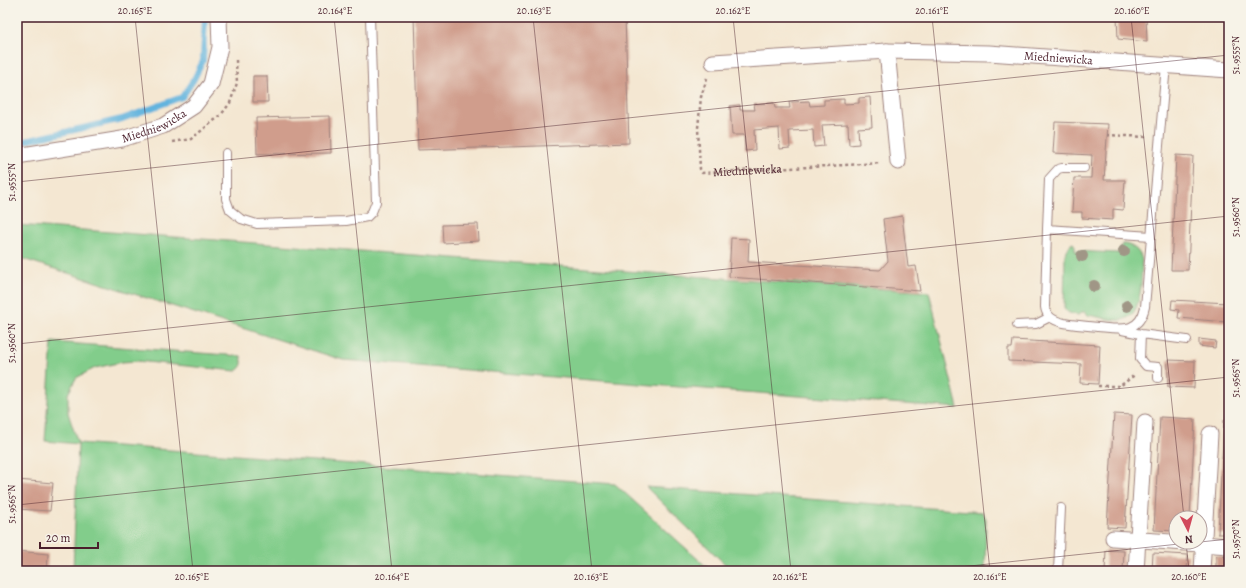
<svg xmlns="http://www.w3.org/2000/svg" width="1246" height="588" font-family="Alegreya,serif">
  <rect width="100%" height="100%" fill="#f7f3e8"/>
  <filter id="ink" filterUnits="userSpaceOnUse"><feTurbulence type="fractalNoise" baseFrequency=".025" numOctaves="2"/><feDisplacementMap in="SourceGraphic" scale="8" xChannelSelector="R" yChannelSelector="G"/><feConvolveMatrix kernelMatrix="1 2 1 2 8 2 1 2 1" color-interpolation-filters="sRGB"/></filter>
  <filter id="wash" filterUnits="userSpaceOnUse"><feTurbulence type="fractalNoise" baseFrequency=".012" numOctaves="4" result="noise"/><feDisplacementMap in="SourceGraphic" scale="16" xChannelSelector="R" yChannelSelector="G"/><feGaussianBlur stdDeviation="0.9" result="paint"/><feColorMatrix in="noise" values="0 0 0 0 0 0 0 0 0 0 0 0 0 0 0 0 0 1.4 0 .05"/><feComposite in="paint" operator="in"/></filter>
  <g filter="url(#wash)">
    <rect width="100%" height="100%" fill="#f4e7d2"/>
    <path fill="#82cd8b" stroke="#66765b" d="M17 225 692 276 929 292 958 408 652 385 343 360 17 257Z
      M1073 243 1075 246V251L1119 253 1122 244C1131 244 1140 250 1142 260 1141 276 1144 317 1121 320 1113 321 1096 316 1087 315L1086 312H1082L1079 315C1072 314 1067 314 1064 307L1065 254 1070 245Z
      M52 342 241 356C243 364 243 366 236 371L137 361 122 362 95 368 76 378 68 394V413L78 443 615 484 711 571H73L78 444 45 441Z
      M646 487 983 512 986 519 985 571H732Z"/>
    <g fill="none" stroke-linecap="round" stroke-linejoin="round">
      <path stroke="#62b4de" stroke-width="6" d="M17 143 122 119 182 97 194 79 203 61 205 17"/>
    </g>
    <g id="blocks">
      <path fill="#d09d8c" d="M414 17H625L629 143 418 150Z
        M1117 17H1146L1147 42 1118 39Z
        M253 76H267L268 102H253Z
        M870 97 872 127 858 128 859 144 849 145 848 124 822 125 824 146 814 147 813 130 789 131 790 148 780 149 779 128 754 130 755 150 745 151 744 135H732L730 106 740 105V110H755L754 104 774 103 775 108H790L789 102 809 101 810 106 824 105V100L844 99V104L859 103V98Z
        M330 116 331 153 257 154 256 118Z
        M1055 122 1108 124 1104 180H1125L1123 210 1113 209V220L1082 218V212H1072L1074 178H1091L1092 155 1053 153Z
        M1176 155 1193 156 1188 270H1171Z
        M902 216 908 267 916 266 920 291 729 277 731 238 749 239 748 262 880 270 888 261 883 219Z
        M478 224 479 241 443 243 442 225Z
        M1172 300 1228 303 1227 322 1178 318 1179 310 1171 309Z
        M1199 339 1216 341 1215 348 1199 346Z
        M1013 340 1100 345 1098 384 1080 383 1081 364 1008 361V348H1012Z
        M1168 360 1195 361 1194 388 1168 387Z
        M1114 414 1132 415 1125 528 1107 527Z
        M1160 417 1195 419 1190 518H1176V531L1154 530Z
        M1224 420 1229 421V534H1218Z
        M17 480 53 483 50 511 17 509Z
        M1106 550 1124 551 1123 571H1105Z
        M17 551 48 554 47 571H17Z
        M1153 553 1188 555 1187 571H1152Z
        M1216 556 1229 557V571H1216Z"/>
    </g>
  </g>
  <g filter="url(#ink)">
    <use href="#blocks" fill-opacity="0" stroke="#9f837e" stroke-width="1"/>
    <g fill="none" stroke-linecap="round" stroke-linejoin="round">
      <defs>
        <path id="service" d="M226 153V199L230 210 241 219 257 224 346 221 367 217 372 212 376 202 370 17
          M1047 229 1049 179 1058 169 1062 168H1084
          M1151 236 1047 229 1045 307C1046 317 1055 321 1064 323 1075 325 1087 326 1098 327 1120 329 1139 334 1145 307L1166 65
          M1017 325 1036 324 1050 317
          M1122 330 1141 334 1187 340
          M1141 334 1140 359 1146 366 1158 367V378
          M1058 571 1061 508"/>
        <g id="minor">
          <path d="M887 51 898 162"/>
          <path id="s2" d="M713 62 887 51 989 53 1229 70"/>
          <path id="s3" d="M17 156 122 139 163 126 194 106 211 84 220 47 219 17"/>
          <path d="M1113 538 1229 546"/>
          <path d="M1136 571 1145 422"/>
          <path d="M1202 571 1210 434"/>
        </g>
      </defs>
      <use href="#service" stroke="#9f837e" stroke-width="10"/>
      <use href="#minor" stroke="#9f837e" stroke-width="17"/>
      <g stroke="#9f837e" stroke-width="2.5" stroke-dasharray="3 3" stroke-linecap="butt">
        <path id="s1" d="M707 78 701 97 698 128 700 169 702 173 881 163"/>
        <path d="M1107 135 1147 137"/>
        <path d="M172 142 191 139 221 115 230 103 237 83 236 60"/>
        <path d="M1098 386H1120L1136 374"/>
      </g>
      <use href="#service" stroke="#fff" stroke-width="8"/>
      <use href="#minor" stroke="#fff" stroke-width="15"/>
    </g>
    <g fill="#a09686">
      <circle cx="1124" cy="251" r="6"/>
      <circle cx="1082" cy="256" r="6"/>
      <circle cx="1094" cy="286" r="6"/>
      <circle cx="1127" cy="306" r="6"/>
    </g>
  </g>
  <path fill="none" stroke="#4a1f2b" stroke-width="1" stroke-opacity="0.45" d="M135 17 193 571M334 17 392 571M533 17 592 571M733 17 791 571M932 17 990 571M1131 17 1184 518M17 21 55 17M17 182 1229 55M17 344 1229 216M17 505 1229 377M1186 542 1189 571M1200 542 1229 539M922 571 1198 542"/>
  <g text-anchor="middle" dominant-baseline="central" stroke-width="3" stroke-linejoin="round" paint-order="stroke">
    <g font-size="12" fill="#4a1f2b" stroke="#f7f3e8">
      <text stroke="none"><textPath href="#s2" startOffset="346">Miedniewicka</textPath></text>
      <text stroke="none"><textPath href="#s3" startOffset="141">Miedniewicka</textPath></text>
      <text stroke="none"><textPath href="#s1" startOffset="142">Miedniewicka</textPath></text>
    </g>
  </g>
  <rect width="1246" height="588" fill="none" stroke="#f7f3e8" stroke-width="44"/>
  <g transform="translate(1188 530) rotate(174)"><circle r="19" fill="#f7f3e8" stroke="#b29e9c"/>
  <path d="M0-3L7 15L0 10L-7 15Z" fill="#d1495b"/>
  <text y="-6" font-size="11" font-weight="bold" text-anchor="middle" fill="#4a1f2b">N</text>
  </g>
  <path d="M40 542v6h58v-6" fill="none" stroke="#4a1f2b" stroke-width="2"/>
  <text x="46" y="542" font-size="12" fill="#4a1f2b" stroke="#f7f3e8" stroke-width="3" paint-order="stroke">20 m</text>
  <rect x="22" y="22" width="1202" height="544" fill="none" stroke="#4a1f2b" stroke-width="1.5"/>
  <g font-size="10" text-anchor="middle" fill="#4a1f2b">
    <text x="135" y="14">20.165°E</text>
    <text x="335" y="14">20.164°E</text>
    <text x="534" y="14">20.163°E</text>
    <text x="733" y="14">20.162°E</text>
    <text x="932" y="14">20.161°E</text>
    <text x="1132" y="14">20.160°E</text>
    <text transform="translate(1235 55) rotate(-90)" y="4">51.9555°N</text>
    <text transform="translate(11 182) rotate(-90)" y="4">51.9555°N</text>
    <text transform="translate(1235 217) rotate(-90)" y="4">51.9560°N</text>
    <text transform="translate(11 343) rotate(-90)" y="4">51.9560°N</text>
    <text transform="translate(1235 378) rotate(-90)" y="4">51.9565°N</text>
    <text transform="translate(11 504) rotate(-90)" y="4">51.9565°N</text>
    <text transform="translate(1235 539) rotate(-90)" y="4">51.9570°N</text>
    <text x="192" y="580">20.165°E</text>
    <text x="392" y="580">20.164°E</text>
    <text x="591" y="580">20.163°E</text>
    <text x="790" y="580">20.162°E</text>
    <text x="990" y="580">20.161°E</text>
    <text x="1189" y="580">20.160°E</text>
  </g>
</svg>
